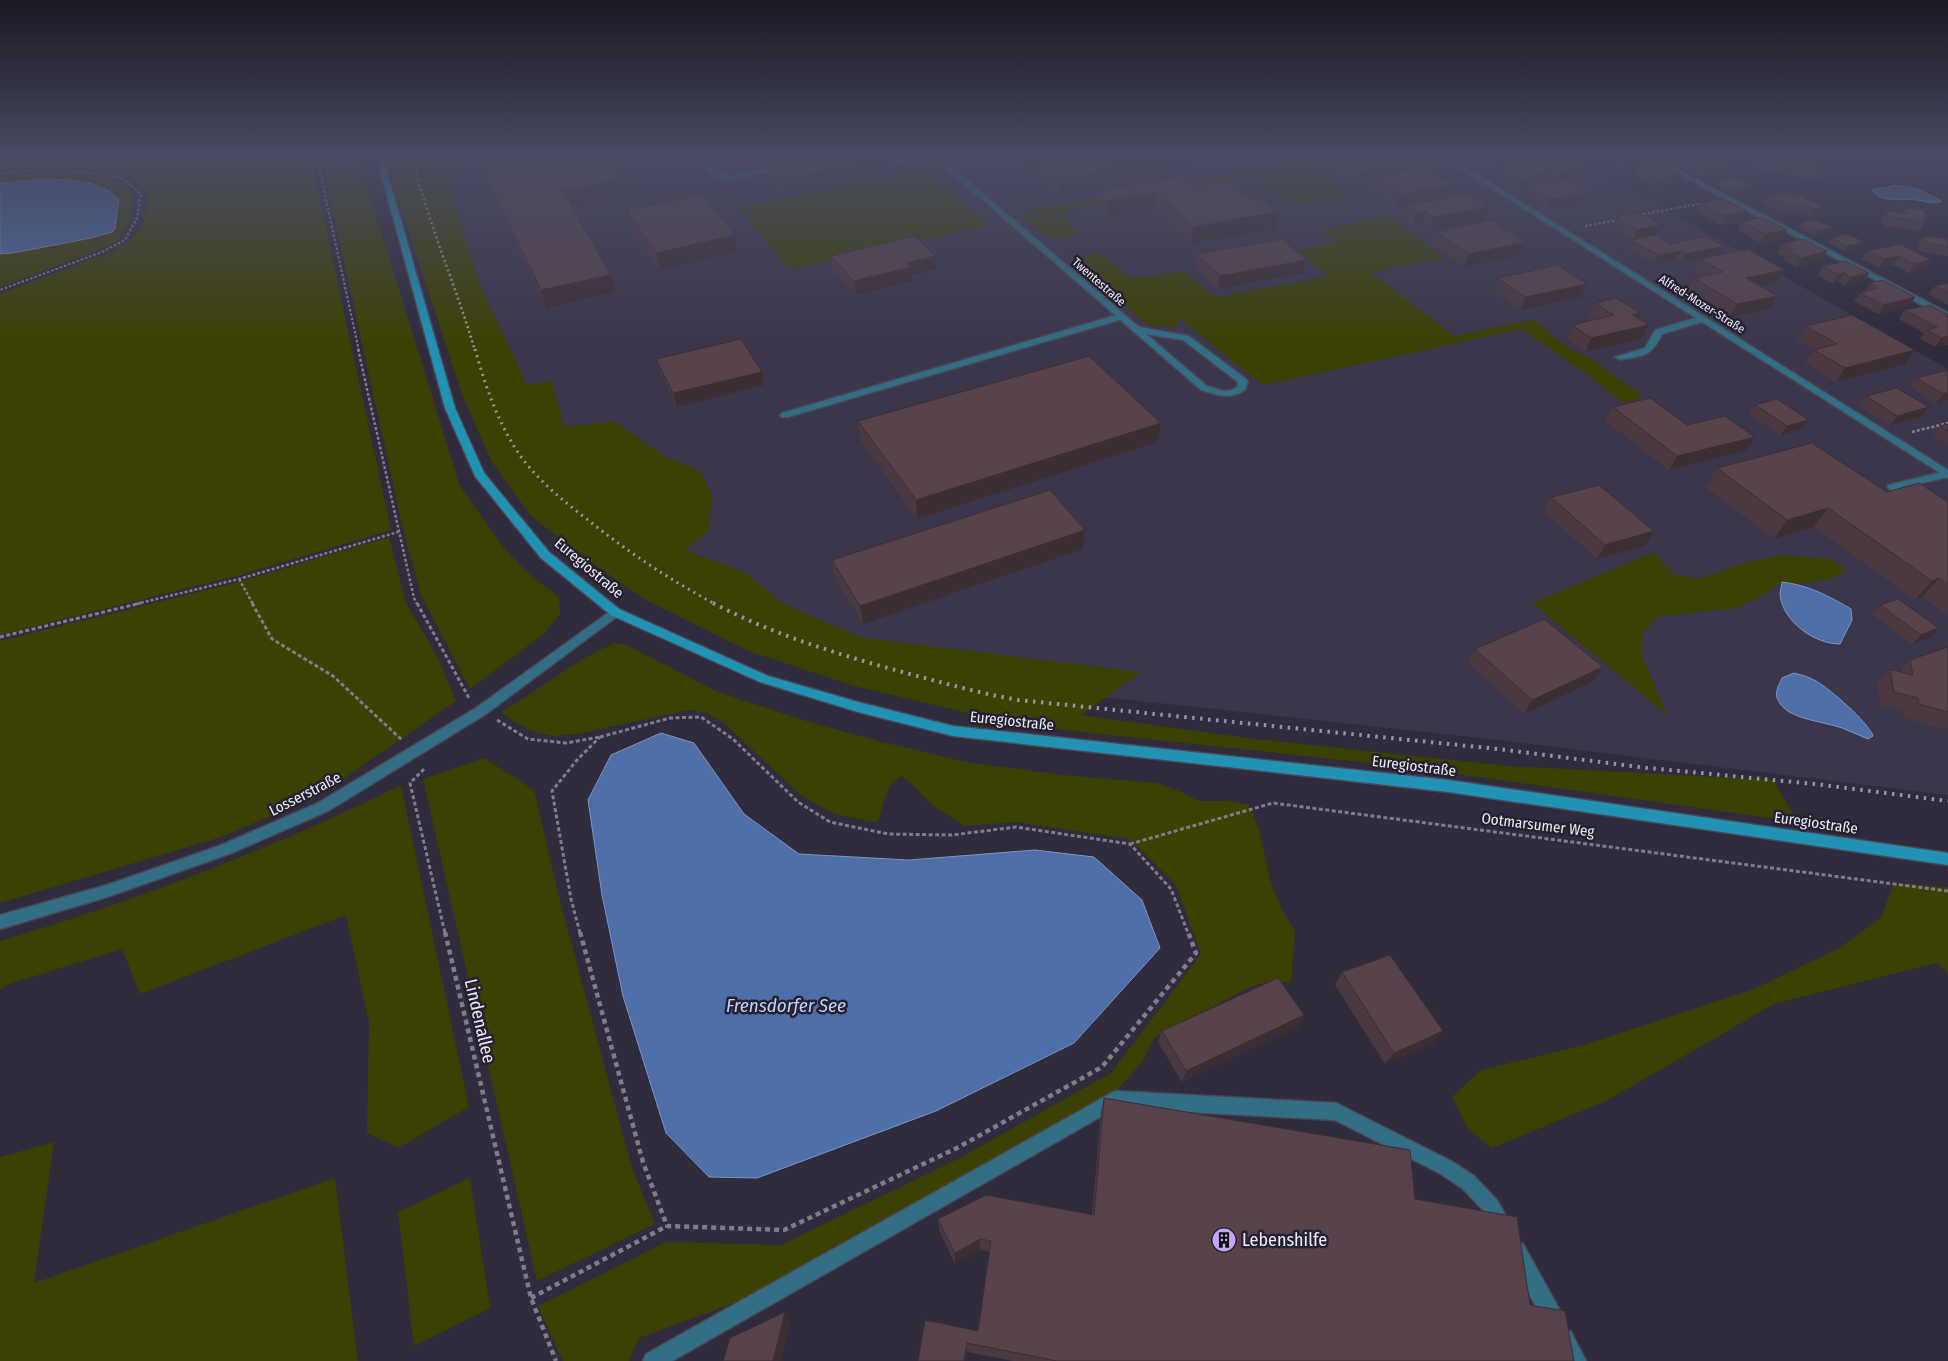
<svg xmlns="http://www.w3.org/2000/svg" width="1948" height="1361" font-family="'Fira Sans Condensed',sans-serif">
  <rect width="100%" height="100%" fill="#302b3d"/>
  <path fill="#3c364c" d="M379 155H1569L1948 369V795L1481 738 1001 686 793 626 632 547 503 409Z"/>
  <path fill="#3d4003" d="M0 155H310L391 530 243 574 0 635V294L113 251C132 241 140 232 147 212 166 154 30 167 0 170Z
    M322 155H359L360 159 335 163 323 162Z
    M1298 156 1337 184 1340 190 1348 197 1292 207 1254 175 1085 206 1067 212 1066 219 1079 234C1055 245 1043 235 1025 219L1024 213 1031 209 1281 166Z
    M447 160 459 217 480 285 527 385 552 381 564 427 614 421 666 457 699 470 712 494 708 531 685 550 744 572 782 603 860 637 1141 672 1081 715 1255 739 1508 766 1773 780 1798 822 1406 767 1072 731 993 719 854 686 748 651 646 600 580 555 530 515 492 462 463 397 390 174 401 163Z
    M361 167 460 486 503 547 529 574 559 597 560 614 545 633 470 689 421 595 403 529 324 171Z
    M927 169 989 225 789 270 740 208Z
    M53 173 103 176 124 184 132 195 134 207 128 225 113 245 0 287V254L13 253 47 246 97 185C65 177 33 180 0 183V175Z
    M1389 216 1443 258 1371 272 1454 336 1531 320 1537 321 1549 333 1571 350 1592 359 1617 378 1640 393 1638 401 1621 402 1588 375 1522 329 1292 379 1268 384 1258 382 1180 318 1175 328 1147 324 1072 262 1093 254 1101 255 1132 278 1184 271 1215 297 1329 276 1297 250 1337 242 1322 229Z
    M389 537 406 603 437 656 456 701 317 797 218 838 0 903V641L235 583Z
    M1654 552 1674 574 1699 579 1747 562 1783 555 1831 559 1847 571 1829 579 1801 584 1782 582 1758 598 1737 608 1657 617 1643 632 1641 654 1668 716 1532 603Z
    M615 643 624 644 718 692 809 722 878 741 971 763 1064 775 1157 783 1179 791 1199 801H1229L1249 805 1259 829 1271 883 1283 912 1295 930 1291 983 1271 981 1250 987 1155 1037 1142 1062 1114 1094 821 1271 639 1338 629 1361H563L538 1306 666 1242 781 1245 958 1159 1111 1073 1201 954 1176 885 1130 839 1016 822 964 826 932 805 912 784 901 776 889 786 877 823 835 814 803 797 724 723 707 713 689 710 577 734 552 736 532 731 514 722 501 712C540 690 574 660 615 643Z
    M484 758 534 790 560 901 632 1168 655 1224 537 1281 423 779Z
    M401 785 469 1107 398 1148 367 1133 369 1022 346 915 140 994 122 949 6 985 0 990V941C138 900 272 849 401 785Z
    M1894 883 1948 887V974L1937 963 1774 1004 1608 1100 1492 1148 1468 1129 1452 1097 1481 1070 1587 1044 1754 989 1839 948 1881 918Z
    M54 1142 34 1283 335 1178 358 1361H0V1157Z
    M470 1178 490 1308 414 1346 398 1212Z"/>
  <path fill="#4e6ea8" stroke="#7e93bf" d="M47 179C73 180 99 180 119 199L115 229 112 232 91 238 13 253 0 254V183Z
    M1896 185 1918 189 1941 201 1940 202C1932 204 1925 201 1917 200 1903 198 1880 204 1872 190Z
    M1782 582C1808 585 1829 596 1851 609L1852 620 1840 644C1814 644 1782 621 1780 594 1780 590 1782 586 1782 582Z
    M1794 673C1802 675 1809 677 1816 681 1829 688 1869 723 1873 736L1868 739C1861 736 1854 733 1847 730 1828 721 1787 721 1778 700 1774 693 1779 685 1782 678Z
    M661 733 694 743 744 814 799 854 909 860 1035 850 1094 857 1142 900 1160 948 1074 1043 936 1111 757 1178 709 1177 666 1133 623 996 602 895 588 800 611 755Z"/>
  <g fill="none" stroke-linecap="round" stroke-linejoin="round">
    <defs>
      <path id="lane" d="M697 155H704L721 174 729 176 787 165 791 167 729 180 716 178Z
        M884 155H892L899 159 921 155H937L898 163Z
        M1120 314 1123 315V319L788 417H782L780 415 782 413Z
        M1702 316 1706 319 1705 321 1662 334C1652 357 1642 356 1620 360L1615 357 1645 348 1655 330Z
        M1946 471H1948V477L1901 488 1914 498 1913 500H1905L1887 487 1888 485Z
        M1115 1091 1336 1103 1453 1162 1474 1176 1497 1200 1512 1227 1509 1233 1503 1236 1497 1233 1485 1212 1462 1188 1441 1174 1335 1120 1116 1108 672 1361H643L646 1354Z
        M1516 1242 1523 1244 1562 1314 1565 1321 1562 1328 1555 1331 1548 1328 1509 1258 1507 1251 1509 1244Z
        M1564 1329 1571 1332 1586 1361H1565L1554 1339 1557 1332Z"/>
      <path id="street" d="M406 155H428L382 162 379 160Z
        M931 155H938L1139 327 1189 336 1246 379 1248 381 1245 390C1230 400 1217 395 1201 390ZM1146 334 1183 340 1238 382 1237 387 1232 390 1224 391 1207 386Z
        M1439 155H1447L1948 470V478Z
        M1643 155H1651L1948 313V319Z
        M615 608 619 609 621 612 619 615 486 714 328 811 229 854 107 897 0 929V915L107 885 219 846 318 803 476 708Z"/>
      <path id="secondary" d="M376 155H382L455 408 484 473 549 552 619 609 768 676 858 702 953 726 1448 780 1948 853V865L1448 792 953 736 858 712 760 682 611 615 541 558 475 476 445 408Z"/>
    </defs>
    <use href="#lane" stroke="#4a4657" stroke-width="3"/>
    <use href="#street" stroke="#4a4657" stroke-width="3"/>
    <use href="#secondary" stroke="#4a4657" stroke-width="3"/>
    <path stroke="#7f7b8a" stroke-width="2" stroke-dasharray="2.5 2" stroke-linecap="butt" d="M317 155 319 167
      M0 173 38 170 85 172 122 178 141 194 137 218 125 240 102 252 0 290
      M1639 215 1704 203
      M1585 226 1618 220
      M359 351 319 167 365 162"/>
    <path stroke="#7f7b8a" stroke-width="2.5" stroke-dasharray="3 2" stroke-linecap="butt" d="M358 349 414 598 417 604
      M1912 432 1948 423
      M239 579 253 604
      M136 604 239 579 398 532"/>
    <path stroke="#7f7b8a" stroke-width="3" stroke-dasharray="4 2.5" stroke-linecap="butt" d="M252 603 272 639 333 676 402 740
      M417 603 469 698
      M0 637 141 603
      M497 720 528 739 566 743 600 737
      M600 737 670 718 701 717 733 739 798 802 830 822 888 834 952 835 1016 827 1130 844 1171 889 1188 933
      M424 769 410 783 445 933
      M1130 844 1273 803 1948 891
      M580 933 571 899 552 791 577 760 600 737"/>
    <path stroke="#7f7b8a" stroke-width="4.5" stroke-dasharray="5 4" stroke-linecap="butt" d="M445 932 531 1298 556 1361
      M580 932 643 1162 667 1226 784 1230 957 1148 1102 1067 1196 953 1188 932
      M531 1298 667 1226"/>
    <use href="#lane" fill="#326f84" fill-rule="evenodd"/>
    <use href="#street" fill="#326f84" fill-rule="evenodd"/>
    <use href="#secondary" fill="#2093b5" fill-rule="evenodd"/>
    <path stroke="#9793a2" stroke-width="2.5" stroke-dasharray="2 3" stroke-linecap="butt" d="M412 155C427 222 456 285 475 351"/>
    <path stroke="#9793a2" stroke-width="3" stroke-dasharray="2 4.5" stroke-linecap="butt" d="M475 349C485 385 497 420 517 451 535 478 562 500 588 520 628 552 670 580 715 604"/>
    <path stroke="#9793a2" stroke-width="4" stroke-dasharray="2.5 5.5" stroke-linecap="butt" d="M713 603C768 632 825 650 884 667 929 679 973 692 1018 700L1498 749 1648 768 1815 784 1948 801"/>
  </g>
  <path fill="#4b3840" d="M522 155 563 160 609 162 630 182 621 184 624 196 572 207 615 292 546 308 490 190 485 173 525 166Z
    M1010 155H1196L1194 167 1101 182V188L1059 195 1038 173 1022 176 1010 163Z
    M1318 155H1398L1408 171 1452 185 1448 197 1489 207 1485 220 1429 229 1422 224 1413 226 1401 217 1405 205 1396 207 1372 189 1374 181 1352 185 1317 160Z
    M1473 155H1538L1537 158 1545 162 1577 169 1574 177 1558 180 1547 178 1537 180 1536 183 1519 186 1501 176 1504 167 1523 163 1491 169 1473 157Z
    M1605 155H1643L1647 157 1644 166 1625 169 1604 159Z
    M1660 155H1701L1707 159 1734 163 1730 172 1702 177 1678 166 1681 159 1669 160Z
    M1758 158 1824 171 1819 179 1755 170 1754 166Z
    M771 162 890 169 787 191 772 174Z
    M1639 167 1676 182 1656 186 1635 176Z
    M1717 180 1751 185 1749 189 1733 193 1715 185Z
    M1196 186 1247 199 1277 212 1274 229 1191 244 1154 209 1105 217 1095 207 1097 191Z
    M1528 186 1591 193 1587 201 1547 208 1525 194Z
    M1768 196 1795 197 1824 207 1819 215 1810 217 1799 212 1783 213 1763 204Z
    M1700 203 1743 220 1721 225 1696 212Z
    M1904 208 1927 217 1925 221V222L1920 231 1884 226 1881 220 1887 211 1901 213Z
    M627 210 735 235 738 252 660 270 631 227Z
    M1616 217 1657 234 1633 239 1612 226Z
    M1742 222 1787 230 1782 239 1761 243 1737 230Z
    M1801 223 1832 228 1829 233 1815 236 1799 227Z
    M1436 232 1520 255 1464 267 1432 244Z
    M1923 236 1948 239V256L1920 252 1917 244Z
    M1831 238 1865 242 1862 247 1845 251 1828 242Z
    M1631 240 1670 244 1785 270 1777 283 1761 286 1769 309 1729 318 1686 291 1694 278 1701 277 1693 272 1700 259 1682 263 1676 259 1654 264 1627 248Z
    M1782 244 1827 251 1822 260 1796 267 1783 260 1785 257 1777 253Z
    M1900 244 1925 269 1909 273 1893 265 1879 268 1862 259 1868 251Z
    M1197 254 1303 273 1218 289 1195 267Z
    M831 256 936 269 912 275V281L856 295 832 269Z
    M1823 266 1869 273 1863 281 1845 286 1838 282 1833 284 1818 275Z
    M1498 278 1587 284 1581 297 1520 310 1493 291Z
    M1870 283 1915 297 1909 306 1878 314 1854 301 1860 293 1865 291Z
    M1948 283V305L1928 294 1935 286Z
    M1595 303 1638 318 1642 338 1585 352 1566 339 1572 325 1594 320 1588 316Z
    M1905 310 1948 315V345L1935 347 1920 339 1924 333 1899 319Z
    M1806 326 1905 364 1836 382 1805 363 1814 350 1797 340Z
    M656 359 764 385 677 407 660 373Z
    M1948 370V400L1936 403 1910 387 1916 378Z
    M1866 396 1922 417 1890 425 1859 406Z
    M1755 405 1809 420 1803 429 1780 435 1749 414Z
    M1613 407 1687 425 1755 437 1745 451 1669 470 1605 421Z
    M858 421 1161 423 1158 442 917 519 860 440Z
    M1948 424V445L1933 436 1940 426Z
    M1717 468 1887 492 1948 502V616L1922 597 1915 600 1814 527 1774 539 1705 487Z
    M1551 497 1645 546 1597 559 1544 512Z
    M1085 530 1083 549 863 624 835 579 832 560Z
    M1880 605 1930 638 1912 644 1872 614Z
    M1948 647V728L1946 730 1904 718V712L1881 706 1877 683 1890 669 1899 672 1910 660Z
    M1475 649 1603 667 1594 681 1524 714 1468 663Z
    M1342 972 1434 1043 1385 1064 1335 985Z
    M1298 1027 1182 1082 1158 1042 1162 1031Z
    M1104 1098 1415 1199 1530 1305 1574 1361H1013L967 1352 965 1361H918L978 1331 990 1252 980 1250 955 1264 939 1230 938 1219 1092 1214 1101 1112Z"/>
  <path fill="#3d2e34" d="M1169 155H1196L1194 167 1101 182V188L1059 195 1060 178 1096 167Z
    M1527 155H1538L1536 161H1524L1523 163 1491 169 1494 160Z
    M1681 155H1701L1682 157 1681 159H1679Z
    M889 157 890 169 787 191 786 178Z
    M1039 157 1038 173 1022 176V160Z
    M1647 157 1644 166 1625 169 1628 161Z
    M1410 163 1406 175 1375 177 1374 181 1352 185 1356 173Z
    M1734 163 1730 172 1702 177 1706 169Z
    M626 166 630 182 621 184 624 196 567 208 563 191 612 168Z
    M1577 169 1574 177 1558 180 1561 172Z
    M1550 170 1547 178 1537 180 1536 183 1519 186 1522 178 1536 173Z
    M1680 174 1676 182 1656 186 1660 178Z
    M1452 185 1448 198 1396 207 1400 194Z
    M1751 185 1749 189 1733 193 1735 189Z
    M1156 192 1154 209 1105 217 1107 201Z
    M1591 193 1587 201 1547 208 1550 200Z
    M1489 207 1485 220 1429 229 1433 217Z
    M1824 207 1819 215 1810 217 1815 209Z
    M1426 211 1422 224 1413 226 1417 213Z
    M1747 211 1743 220 1721 225 1725 216Z
    M1277 212 1274 229 1191 244 1194 227Z
    M1662 225 1657 234 1633 239 1637 230Z
    M1832 228 1829 233 1815 236 1817 231Z
    M1787 230 1782 239 1761 243 1766 234Z
    M735 235 738 252 660 270 656 253Z
    M1525 242 1520 255 1464 267 1469 254Z
    M1865 242 1862 247 1845 251 1848 246Z
    M1724 246 1719 255 1682 263 1687 254Z
    M1681 251 1676 259 1654 264 1658 255Z
    M1827 251 1822 260 1796 267 1801 258Z
    M936 256V269L912 275V281L856 295 854 281 907 263Z
    M1899 256 1893 265 1879 268 1885 259Z
    M1307 260 1303 273 1218 289 1220 276Z
    M1931 260 1925 269 1909 273 1915 264Z
    M1785 270 1777 283 1739 291 1746 278Z
    M1844 273 1838 282 1833 284 1839 275Z
    M1869 273 1863 281 1845 286 1851 277Z
    M611 275 615 292 546 308 541 290Z
    M1587 284 1581 297 1520 310 1525 297Z
    M1777 296 1769 309 1729 318 1737 304Z
    M1915 297 1909 306 1878 314 1884 305Z
    M1640 313 1633 327V315Z
    M1649 325 1642 338 1585 352 1591 338Z
    M1948 336 1947 344 1935 347 1941 338Z
    M1915 350 1905 364 1836 382 1845 368Z
    M762 372 764 385 677 407 673 393Z
    M1948 392V400L1936 403 1944 394Z
    M1929 407 1922 417 1890 425 1897 416Z
    M1809 420 1803 429 1780 435 1787 426Z
    M1161 423 1158 442 917 519 916 500Z
    M1755 437 1745 451 1669 470 1677 456Z
    M1828 508 1814 527 1774 539 1787 520Z
    M1085 530 1083 549 863 624 860 606Z
    M1654 531 1645 546 1597 559 1605 545Z
    M1939 578 1922 597 1915 600 1932 581Z
    M1939 628 1930 638 1912 644 1921 635Z
    M1603 667 1594 681 1524 714 1532 700Z
    M1304 1015 1298 1027 1182 1082 1186 1071Z
    M1443 1031 1434 1043 1385 1064 1394 1053Z
    M980 1239V1250L955 1264V1253Z
    M785 1312 791 1321 781 1361H773Z
    M967 1343V1352L965 1361H964Z"/>
  <path fill="#57414a" stroke="#3d2e34" d="M522 155H561L563 160 588 155H604L609 162 622 159 626 166 612 168 620 180 563 191 611 275 541 290 485 173 528 165Z
    M804 155H888L889 157 786 178 771 162Z
    M1018 155H1169L1096 167 1102 172 1060 178 1039 157 1022 160Z
    M1330 155H1398L1410 163 1356 173Z
    M1485 155H1527L1494 160Z
    M1616 155H1643L1647 157 1628 161Z
    M1692 155H1699L1707 159 1719 157 1734 163 1706 169 1682 157Z
    M1538 158 1545 162 1560 160 1577 169 1561 172 1550 170 1536 173 1539 175 1522 178 1504 167 1528 163 1524 161Z
    M1758 158 1822 166 1824 171 1759 162Z
    M1659 163 1680 174 1660 178 1639 167Z
    M1427 168 1452 185 1400 194 1375 177Z
    M1185 176 1196 186 1225 181 1247 199 1259 197 1277 212 1194 227 1156 192 1107 201 1097 191Z
    M1733 177 1751 185 1735 189 1717 180Z
    M1569 179 1591 193 1550 200 1528 186Z
    M1784 192 1795 197 1800 196 1824 207 1815 209 1804 204 1788 205 1768 196Z
    M702 194 735 235 656 253 627 210Z
    M1469 194 1489 207 1433 217 1426 211 1417 213 1405 205Z
    M1722 199 1747 211 1725 216 1700 203Z
    M1904 208 1924 210 1927 217H1923L1925 222 1889 217 1887 211 1907 214Z
    M1640 213 1662 225 1637 230 1616 217Z
    M1762 217 1787 230 1766 234 1742 222Z
    M1491 220 1525 242 1469 254 1436 232Z
    M1816 220 1832 228 1817 231 1801 223Z
    M1847 234 1865 242 1848 246 1831 238Z
    M1655 235 1670 244 1706 236 1724 246 1687 254 1681 251 1658 255 1631 240Z
    M914 236 936 256 907 263 912 267 854 281 831 256Z
    M1923 236 1948 239V247L1926 243Z
    M1282 239 1307 260 1220 276 1197 254Z
    M1803 239 1827 251 1801 258 1788 251 1794 250 1782 244Z
    M1900 244 1931 260 1915 264 1899 256 1885 259 1868 251Z
    M1748 249 1785 270 1746 278 1777 296 1737 304 1694 278 1723 272 1700 259Z
    M1846 261 1869 273 1851 277 1844 273 1839 275 1823 266Z
    M1558 265 1587 284 1525 297 1498 278Z
    M1883 280 1915 297 1884 305 1860 293 1878 288 1870 283Z
    M1948 283V293L1935 286Z
    M1616 298 1640 313 1633 315 1649 325 1591 338 1572 325 1614 315 1595 303Z
    M1930 305 1948 315V316H1945L1948 318V336L1941 338 1927 330 1937 327 1905 310Z
    M1852 315 1915 350 1845 368 1814 350 1837 344 1806 326Z
    M741 339 762 372 673 393 656 359Z
    M1089 356 1161 423 916 500 858 421Z
    M1948 370V392L1944 394 1916 378Z
    M1897 388 1929 407 1897 416 1866 396Z
    M1650 398 1687 425 1725 416 1755 437 1677 456 1613 407Z
    M1777 399 1809 420 1787 426 1755 405Z
    M1948 424V431L1940 426Z
    M1812 443 1887 492 1919 483 1948 502V584L1939 578 1932 581 1828 508 1787 520 1717 468Z
    M1599 485 1654 531 1605 545 1551 497Z
    M1050 490 1085 530 860 606 832 560Z
    M1898 599 1939 628 1921 635 1880 605Z
    M1544 619 1603 667 1532 700 1475 649Z
    M1948 647V712L1919 704 1918 698 1894 692 1890 669 1913 675 1910 660Z
    M1390 955 1443 1031 1394 1053 1342 972Z
    M1278 978 1304 1015 1186 1071 1162 1031Z
    M1104 1098 1410 1150 1415 1199 1517 1217 1530 1305 1565 1311 1574 1361H1057L967 1343 964 1361H918L925 1320 978 1331 991 1241 980 1239 955 1253 938 1219 986 1195 1094 1215Z
    M785 1312 773 1361H723L730 1338Z"/>
  <linearGradient id="sky" x2="0" y2="1"><stop stop-color="#1a1822"/><stop offset="0.45" stop-color="#484a62"/><stop offset="1" stop-color="#484a62" stop-opacity="0"/></linearGradient>
  <rect width="1948" height="346" fill="url(#sky)"/>
  <defs>
    <symbol id="building-disc" viewBox="-11 -11 22 22"><circle r="9.5" fill="#c3a7f2" stroke="#262132"/><path d="M-4-6H4V6H1V3H-1V6H-4ZM-2.5-4.3h1.7v1.8h-1.7ZM.8-4.3h1.7v1.8H.8ZM-2.5-1h1.7V.8h-1.7ZM.8-1h1.7V.8H.8Z" fill="#111"/></symbol>
  </defs>
  <g fill-rule="evenodd">
    <use href="#building-disc" x="1210" y="1226" width="28" height="28"/>
  </g>
  <g text-anchor="middle" dominant-baseline="central" stroke-width="5" stroke-linejoin="round" paint-order="stroke">
    <g font-size="12" fill="#edeaf6" stroke="#262132">
      <text transform="translate(1099 282) rotate(41)">Twentestraße</text>
      <text transform="translate(1702 304) rotate(32)">Alfred-Mozer-Straße</text>
    </g>
    <g font-size="15" fill="#edeaf6" stroke="#262132">
      <text transform="translate(589 568) rotate(40)">Euregiostraße</text>
      <text transform="translate(1012 721) rotate(6)">Euregiostraße</text>
      <text transform="translate(1414 766) rotate(7)">Euregiostraße</text>
      <text transform="translate(305 794) rotate(-27)">Losserstraße</text>
      <text transform="translate(1816 823) rotate(8)">Euregiostraße</text>
      <text transform="translate(1538 825) rotate(7)">Ootmarsumer Weg</text>
    </g>
    <g font-size="18" fill="#edeaf6" stroke="#262132">
      <text transform="translate(480 1021) rotate(77)">Lindenallee</text>
    </g>
    <g font-size="18" fill="#edeaf6" stroke="#262132" text-anchor="start">
      <text x="1242" y="1240">Lebenshilfe</text>
    </g>
    <g font-size="19" font-style="italic" fill="#c0d3f4" stroke="#262132">
      <text x="786" y="1005">Frensdorfer See</text>
    </g>
  </g>
</svg>
